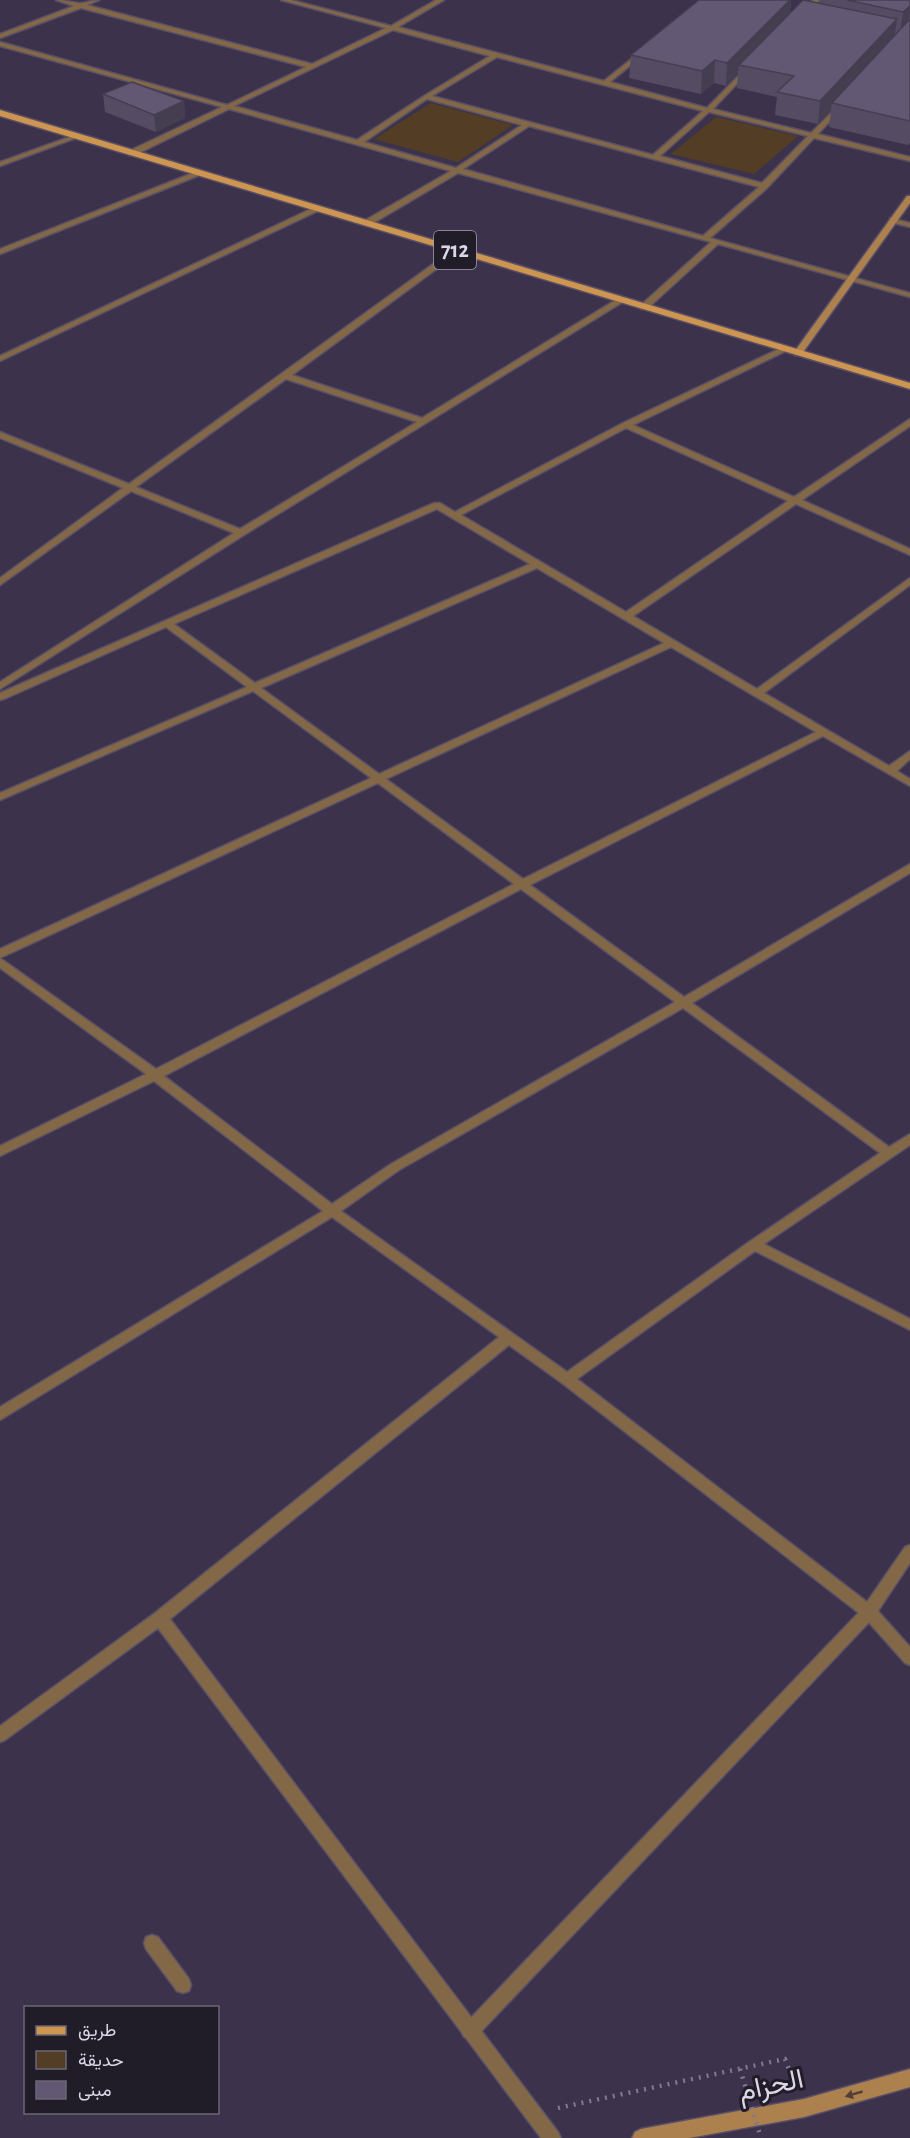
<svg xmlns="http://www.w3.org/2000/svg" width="910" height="2138" font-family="'Alegreya Sans',Vazirmatn,sans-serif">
  <rect width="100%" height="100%" fill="#3c324b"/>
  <path fill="#533e25" d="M431 103 513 125 458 162 374 139Z
    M716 117 798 136 754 174 671 154Z"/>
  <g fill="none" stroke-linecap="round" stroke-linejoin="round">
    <defs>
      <path id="lane" d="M869 1605 874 1607 876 1612 874 1617 476 2037 470 2040 464 2037 461 2031 464 2025 864 1607Z
        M152 1935 158 1937 189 1979 191 1985 189 1991 183 1993 177 1991 146 1949 144 1943 146 1937Z"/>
      <path id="street" d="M56 0C64 0 70 2 78 3 84 4 92 0 99 0L87 5 312 64 386 28 281 0H291L391 26 436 0H444L398 27 604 81 639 53H643V55L610 82 707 108 746 68H750V70L713 109 811 133 839 105H843V107L818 134 910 157V161L814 138 767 188 710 238 910 293V297L718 244 647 309H641V305L711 242 458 173 370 225H364V221L451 171 229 109 135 155H129V151L222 107 0 46V42L227 105 306 67 81 8 0 38V34L74 6ZM393 30 490 56 424 96 357 140 234 106ZM497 57 703 111 653 155 432 96ZM427 99 522 125 456 168 364 142ZM709 112 808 136 762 183 660 156ZM529 126 759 187 703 236 463 169Z
        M813 0H820L804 15H800V13Z
        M75 135 81 136 0 166V162Z
        M198 171 205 173 0 254V249Z
        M315 207 322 209 0 361V356Z
        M890 218 910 223V227L890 222Z
        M454 249 461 251 292 375 422 418 619 298 626 300 244 535 0 689V682L234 533 131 491 0 585V578L123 488 0 438V432L129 484ZM286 379 417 422 240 529 136 487Z
        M783 347 790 349 633 425 794 497 910 419V426L802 500 910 549V555L796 504 633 616 757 689 910 578V585L764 693 889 766 910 751V759L897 771 910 779V786L823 736 530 885 684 997 910 864V873L692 1003 889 1147 910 1134V1145L764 1244 910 1319V1330L755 1251 577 1379 867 1602 905 1547 910 1545V1563L878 1611 910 1647V1665L905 1663 864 1617 562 1383 509 1345 170 1619 558 2132 561 2138H541L158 1628 5 1740 0 1742V1726L155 1613 499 1337 332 1217 0 1420V1407L323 1211 154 1081 0 1156V1146L146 1074 0 968V958L156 1069 514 884 378 783 0 958V949L371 778 253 691 0 800V793L247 687 166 627 4 699 0 700V693L434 503H440L455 512 623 423ZM626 428 788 501 626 612 461 515ZM437 509 530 564 255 683 174 624ZM537 568 664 643 379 774 261 688ZM671 647 816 732 523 879 386 779ZM521 889 675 1002 391 1164 332 1204 164 1076ZM683 1008 880 1153 749 1242 567 1372 341 1211 399 1170Z"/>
      <path id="secondary" d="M907 196H910V203L801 355H795V351Z
        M910 2069V2087L804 2117 689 2138H632L635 2132 641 2129 804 2099Z"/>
      <path id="primary" d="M0 110 910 383V389L0 116Z"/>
    </defs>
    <use href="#lane" stroke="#594f67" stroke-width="3"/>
    <use href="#street" stroke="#594f67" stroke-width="3"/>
    <use href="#secondary" stroke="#594f67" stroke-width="3"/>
    <use href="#primary" stroke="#594f67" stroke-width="3"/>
    <path stroke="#81798e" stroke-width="4.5" stroke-dasharray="2 6" stroke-linecap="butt" d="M558 2108 785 2059 795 2085"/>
    <use href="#lane" fill="#836848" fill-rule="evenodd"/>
    <use href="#street" fill="#836848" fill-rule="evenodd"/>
    <use href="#secondary" fill="#ad814d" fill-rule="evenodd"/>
    <use href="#primary" fill="#cd9550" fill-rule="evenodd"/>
    <path stroke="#81798e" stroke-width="4.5" stroke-dasharray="2 6" stroke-linecap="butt" d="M740 2069 761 2138"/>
  </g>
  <path fill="#554c64" d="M699 0H791L790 13 819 4 820 0H910V143L908 145 829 127 831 110 818 124 775 115 777 97 737 88 738 73 726 86 714 83 701 94 629 78 631 55Z
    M103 94 184 101 185 118 156 132 105 112Z"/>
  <path fill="#453e51" d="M790 0H791L789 21 739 65 738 73 726 86 727 63Z
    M910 6 909 27 900 35 903 12Z
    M897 19 894 41 832 103 831 110 818 124 820 101Z
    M715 60 714 83 701 94 702 71Z
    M184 101 185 118 156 132 154 115Z"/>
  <path fill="#635874" stroke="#453e51" stroke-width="1.5" d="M699 0H790L727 63 715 60 702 71 631 55Z
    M803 0 897 19 820 101 777 92 794 76 739 65Z
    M847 0H910V6L903 12Z
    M910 20V121L832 103 908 21Z
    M132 82 184 101 154 115 103 94Z"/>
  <defs><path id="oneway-solid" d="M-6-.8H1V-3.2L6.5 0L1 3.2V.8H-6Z" transform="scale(1.5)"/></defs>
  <use fill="#524035" href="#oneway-solid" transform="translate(854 2094) rotate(164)"/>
  <g text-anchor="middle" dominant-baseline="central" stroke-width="6" stroke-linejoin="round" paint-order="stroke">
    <rect fill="#211d28" stroke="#a39ead" stroke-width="1.5" x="434" y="231" width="42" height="38" rx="4.5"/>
    <g font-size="22" font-weight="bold" fill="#dbd5e6">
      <text x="455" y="250">712</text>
    </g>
    <g font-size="28" fill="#dbd5e6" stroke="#211d28">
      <text transform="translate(771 2086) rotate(-12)">الحزام</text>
    </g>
  </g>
  <rect x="24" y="2006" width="195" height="108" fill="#211d28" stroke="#6b6774" stroke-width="1.5"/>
  <rect x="36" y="2026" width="30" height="9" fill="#cd9550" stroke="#6b6774" stroke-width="1.5"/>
  <text x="78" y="2036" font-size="18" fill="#dbd5e6">طريق</text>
  <rect x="36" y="2051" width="30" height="18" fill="#533e25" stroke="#6b6774" stroke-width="1.5"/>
  <text x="78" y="2066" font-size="18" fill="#dbd5e6">حديقة</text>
  <rect x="36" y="2081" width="30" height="18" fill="#635874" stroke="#6b6774" stroke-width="1.5"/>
  <text x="78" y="2096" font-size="18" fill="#dbd5e6">مبنى</text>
</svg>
